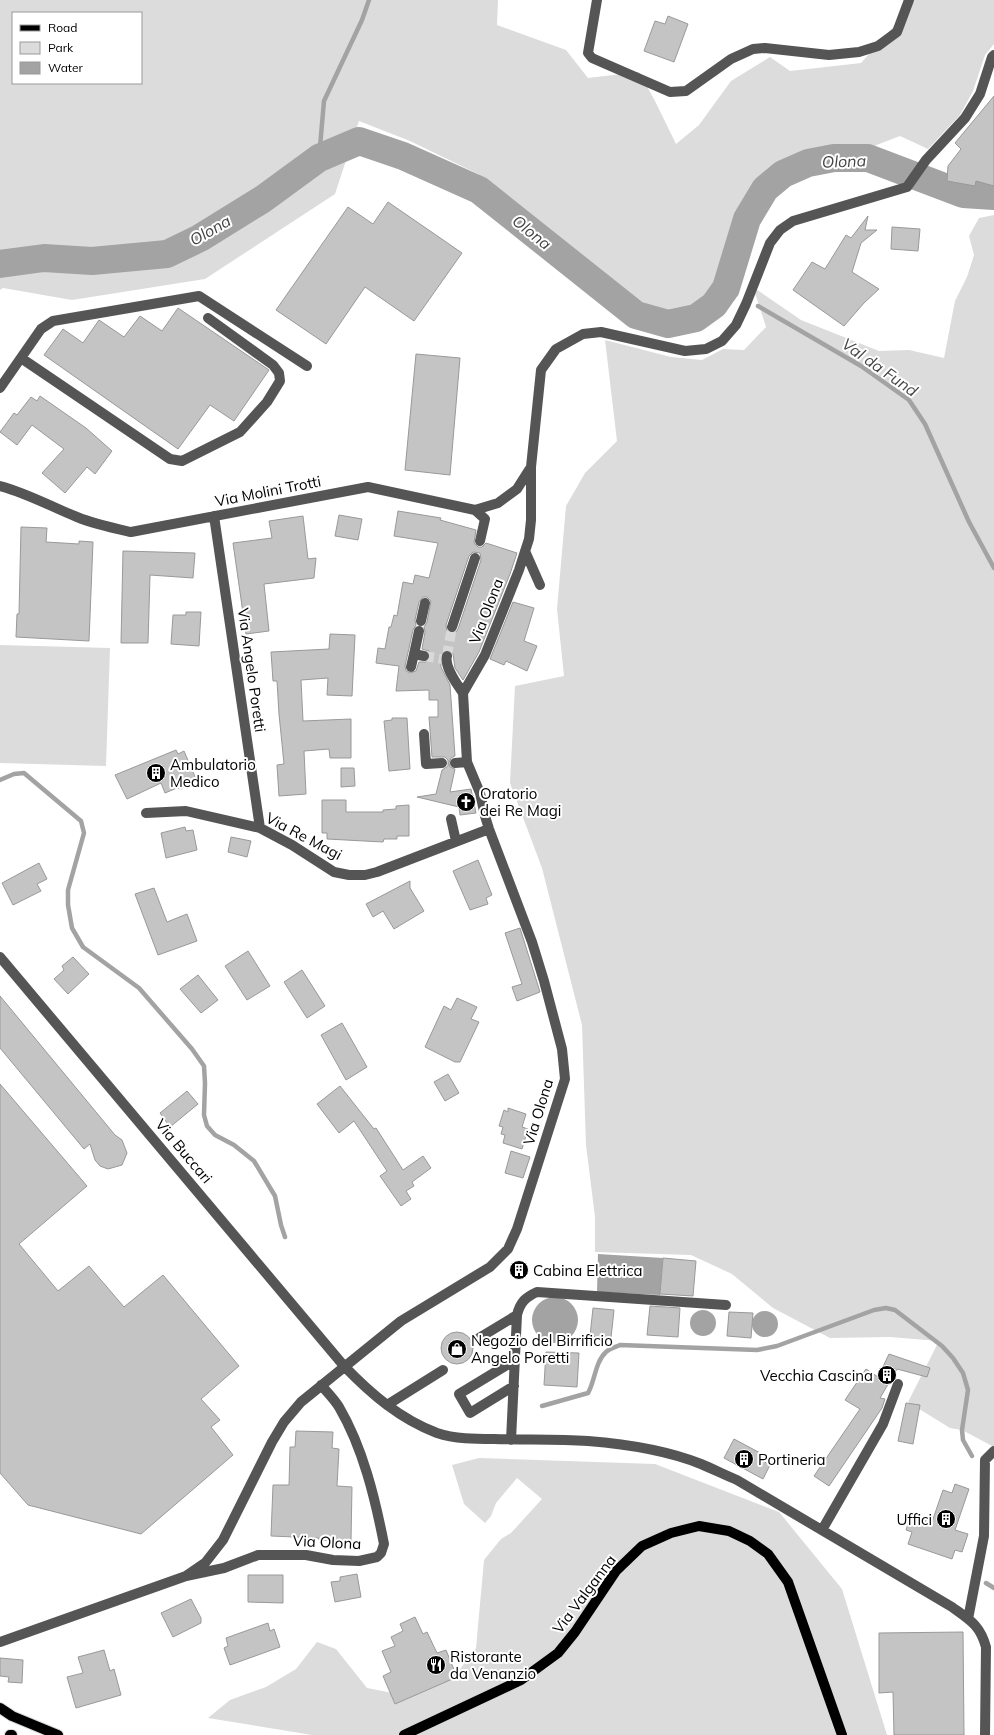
<svg xmlns="http://www.w3.org/2000/svg" width="994" height="1735" font-family="Mulish,sans-serif">
  <rect width="100%" height="100%" fill="#fff"/>
  <path fill="#dcdcdc" fill-rule="evenodd" d="M0 0H498L497 25 566 50 588 78 639 72 655 101 676 144 699 125 731 81 770 57 790 71 861 63 911 7 913 0H994V44L985 55 973 91 960 115 928 149 900 136 861 151 832 150 803 156 777 167 758 184 735 222 716 281 705 300 689 311 667 315 639 308 478 174 410 141 359 121 335 194 205 279 72 300 3 288 0 290ZM13 13H141V83H13Z
    M994 215V1447L962 1430 950 1428 908 1402 939 1341 890 1337 830 1338 773 1308 732 1274 691 1255 595 1252V1217L586 1145 582 1025 542 868 510 783 515 686 564 676 557 609 566 506 585 473 617 441 605 340 671 357 702 360 723 349 744 350 766 327 753 287 801 320 879 351 909 350 944 358 955 301 967 277 974 255 969 236 979 218Z
    M0 645 110 648 106 766 0 763Z
    M479 1458 655 1464 779 1512 842 1589 887 1735H312L208 1718 230 1700 266 1687 296 1669 317 1642 336 1649 367 1688 408 1696 457 1673 476 1648 484 1560 501 1539 511 1533 542 1499 517 1478 496 1503 491 1516 485 1523 464 1504 452 1465Z"/>
  <path fill="#a3a3a3" d="M598 1254 663 1258 660 1295 597 1292Z
    M532 1320a23 23 0 1 1 46 0a23 23 0 1 1-46 0Z
    M690 1323a13 13 0 1 1 26 0a13 13 0 1 1-26 0Z
    M752 1324a13 13 0 1 1 26 0a13 13 0 1 1-26 0Z"/>
  <g fill="none" stroke-linecap="round" stroke-linejoin="round">
    <path stroke="#a3a3a3" stroke-width="4.5" d="M319 158 324 101 362 20 369 0
      M726 288 736 294
      M758 306 861 366 909 400 925 424 969 522 994 568
      M0 780 14 774 24 773 81 821 84 833 68 890V905L72 928 83 947 139 988 192 1049 204 1066 205 1083 204 1115 207 1126 215 1135 234 1145 254 1161 275 1196 281 1225 285 1237
      M542 1406 588 1393C595 1381 595 1362 606 1352 609 1349 616 1347 620 1345L757 1350 777 1346 874 1310 886 1308 895 1310 942 1346 953 1358 963 1373 968 1390 962 1430 963 1440 972 1456
      M986 1583 994 1588"/>
    <path stroke="#a3a3a3" stroke-width="28" d="M0 264 44 258 92 261 167 254 200 238 263 199 319 158 359 141 403 156 479 190 636 315 668 324 696 318 714 305 726 288 747 219 765 189 783 174 808 163 834 158H868L963 194 994 196"/>
  </g>
  <path fill="#c4c4c4" stroke="#999" fill-rule="evenodd" d="M668 16 688 24 674 62 644 51 655 21 665 24Z
    M994 96V186L976 181 975 186 947 181 948 166 961 149 955 143Z
    M388 202 462 253 414 321 365 287 326 344 276 310 348 207 373 224Z
    M868 216 865 230H877L861 243 852 272 879 289 864 303 844 326 793 290 812 262 825 269 846 235 851 238Z
    M892 227 920 229 918 251 891 249Z
    M178 308 269 370 234 421 210 405 178 449 44 355 63 329 83 343 99 320 124 337 140 316 162 331Z
    M416 354 460 358 450 475 405 470Z
    M40 396 86 428 112 451 95 474 87 467 65 493 42 473 64 449 32 425 17 445 0 432 14 413 17 415 31 397 37 401Z
    M398 511 441 518 440 520 476 530 474 543 478 547H482L486 543 517 553 510 574 479 652 463 680 455 668 453 654 451 651 445 650 441 655V667L450 685 455 756 451 758 449 763 450 767 455 769 450 792 471 789 476 813 460 815 459 807 417 797 436 794 442 770 448 766V760L445 757H432L429 717H438V700H429V690L396 691 399 666 376 663 378 648 385 649 389 627H391L394 615 397 616 403 582 413 584 415 575 429 578 438 543 394 536ZM473 552 480 553 481 560 458 629 456 632 450 633 447 631 446 625 469 556ZM423 597H427L431 601 427 622 424 627 425 632 422 649 429 651 430 657 426 662H419L416 671 410 673 406 671 405 666 413 630 416 625 415 620 419 602Z
    M339 515 362 519 358 540 335 536Z
    M303 516 308 559 316 558 314 578 264 584 269 631 246 634 233 543 272 538 269 521Z
    M21 527 47 528 46 542 79 544V541L93 542 89 641 16 637 17 614H19Z
    M123 551 195 553 193 578 150 575 148 643H121Z
    M513 602 534 608 524 641 537 646 527 671 506 661 504 665 490 659Z
    M186 612H201L199 646 171 644 173 615H186Z
    M330 634 355 635 352 696 327 695 328 678 301 680 303 721 351 719V758H330L329 749 304 751 306 794 279 796 277 765 284 764 279 714 277 681H273L271 652 329 649Z
    M392 718H407L410 769 389 771 384 721 392 720Z
    M176 750 178 754 184 751 196 779 185 784 182 789 177 788 165 793 161 783 127 799 115 775Z
    M341 768H354L355 786 341 787Z
    M322 800H346V812H383V810L396 809V806L409 805V836H397V839H384L383 842 327 839V833H322Z
    M185 827 186 831 193 830 197 850 166 858 161 833Z
    M231 837 251 841 247 857 228 852Z
    M478 860 492 895 486 898 488 904 470 910 453 871Z
    M39 863 47 879 37 884 41 891 13 905 2 883Z
    M410 881V888L424 911 394 929 383 911 373 917 366 904Z
    M154 888 167 922 187 914 197 941 158 955 135 894Z
    M520 928 540 992 517 1001 512 987 522 984 505 933Z
    M248 951 270 986 247 1000 225 966Z
    M73 957 89 974 68 994 54 979 64 970 62 966Z
    M302 970 325 1006 307 1018 284 982Z
    M198 975 218 1000 201 1013 180 989Z
    M0 996 115 1135 122 1140 127 1153 122 1165 108 1169 100 1166 95 1160 90 1144 84 1149 0 1048Z
    M457 998 477 1007 471 1019 479 1022 460 1062H455L425 1047 444 1006 451 1010Z
    M342 1023 367 1067 346 1080 321 1035Z
    M448 1074 459 1093 445 1101 434 1082Z
    M0 1084 87 1186 19 1244 58 1291 89 1266 124 1307 163 1275 239 1366 201 1399 220 1420 211 1427 233 1455 141 1534 28 1505 0 1473Z
    M340 1086 374 1129 376 1128 403 1170 423 1156 431 1168 412 1182 414 1186 406 1191 411 1199 401 1206 380 1176 387 1171 354 1121 339 1133 317 1104Z
    M187 1091 198 1104 170 1127 160 1113Z
    M508 1108 526 1114 522 1127 528 1129 522 1149 503 1143 505 1135 501 1134 503 1127 499 1126 504 1110 508 1112Z
    M511 1151 530 1157 523 1178 505 1173Z
    M663 1258 696 1261 693 1296 660 1294Z
    M650 1306 680 1308 678 1337 647 1335Z
    M593 1308 614 1310 611 1338 590 1336Z
    M729 1312 753 1313 751 1338 727 1336Z
    M441 1348a16 16 0 1 1 32 0a16 16 0 1 1-32 0Z
    M546 1352 579 1353 577 1387 544 1385Z
    M889 1354 930 1368 927 1377 897 1369 880 1398 885 1399 882 1408 829 1486 814 1476 860 1409 845 1400 866 1369 878 1377Z
    M906 1403 920 1405 913 1444 898 1441Z
    M296 1431 333 1432 332 1448 339 1449 337 1486 352 1487 351 1541 319 1540V1538L271 1536 273 1485H289L290 1447H295Z
    M734 1439 764 1455 761 1460 770 1465 763 1479 724 1458Z
    M955 1484 969 1489 955 1530 968 1534 962 1552 955 1550 952 1559 908 1544 912 1532 906 1530 911 1515 932 1522 943 1490 952 1493Z
    M357 1574 361 1597 335 1602 331 1582 340 1581V1577Z
    M248 1575H283V1603L248 1602Z
    M191 1599 201 1618V1623L173 1637 161 1613Z
    M415 1617 423 1634 427 1632 437 1653 446 1650 457 1677 395 1704 383 1676 391 1672 382 1651 395 1646 391 1637 403 1631 400 1624Z
    M268 1623 270 1631 274 1629 280 1647 230 1665 224 1648 228 1646 226 1638Z
    M963 1632 964 1735H894L893 1692 879 1693V1633Z
    M104 1650 110 1671 114 1669 121 1695 76 1708 67 1677 83 1673 78 1657Z
    M0 1658 23 1660 22 1683 8 1682 9 1677 0 1676Z"/>
  <g fill="none" stroke-linecap="round" stroke-linejoin="round">
    <path stroke="#d9d9d9" stroke-width="10" stroke-dasharray="10 5" stroke-linecap="butt" d="M424 656 443 659
      M447 656 452 627"/>
    <defs>
      <path id="major" d="M0 1708 12 1716 58 1735
        M10 1735H12
        M404 1735 521 1680 558 1653 575 1632 616 1571 642 1546 671 1533 699 1526 729 1531 750 1541 768 1554 788 1582 842 1735"/>
    </defs>
    <use href="#major" stroke="#dbdbdb" stroke-width="12"/>
    <path stroke="#555" stroke-width="10" d="M597 0 588 53 592 58 670 92 686 91 731 59 753 49 765 48 829 55 859 52 878 46 897 32 909 0
      M21 358 170 459 182 461 240 432 267 402 280 381 279 373 273 365 208 318
      M0 388 41 329 53 321 199 296 307 366
      M0 486C27 493 52 507 77 517 94 524 113 528 131 532L368 487 475 510 498 503 517 489 531 467
      M475 510 485 519 480 541
      M214 516 260 828
      M525 551 540 585
      M421 621 425 603
      M452 627 475 558
      M419 631 414 654 424 656
      M447 656C444 667 457 684 463 693
      M411 667 414 654
      M424 734 426 764 442 763
      M455 763 467 762
      M146 813 186 811 260 828 292 845 334 872 349 875H365L377 872 489 829
      M451 819 456 841
      M0 957 344 1366C371 1394 400 1419 437 1433 455 1439 475 1439 494 1439 525 1440 557 1439 588 1441 626 1444 666 1450 701 1464 713 1469 725 1475 737 1480L952 1607C970 1620 980 1625 986 1647L985 1735
      M479 1338 517 1315
      M514 1386 470 1413 459 1394 515 1360
      M387 1405 443 1370
      M511 1440 517 1315C520 1302 526 1297 537 1292L726 1305
      M822 1530 883 1424 898 1384
      M186 1576 205 1563 223 1540 272 1442 284 1422 301 1402 401 1321 490 1267 508 1249 517 1229 565 1079 562 1049 544 981 532 942 489 829 485 816 480 793 467 762 463 693 485 655 519 570 529 539 531 520V467L541 370 556 349 583 334 601 332 685 351 706 349 722 341 736 325 746 304 770 243 780 230 793 221 907 187 926 160 965 118 980 94 992 57 994 55
      M968 1619 984 1536 985 1460 994 1451
      M0 1642 186 1576 224 1568 258 1555H306L333 1560 359 1561 377 1557 381 1553 384 1544C375 1498 363 1448 339 1407 334 1399 327 1392 321 1385"/>
    <use href="#major" stroke="#000" stroke-width="10"/>
  </g>
  <defs>
    <symbol id="building-disc" viewBox="-11 -11 22 22"><circle r="9.5" fill="#000" stroke="#fff"/><path d="M-4-6H4V6H1V3H-1V6H-4ZM-2.5-4.3h1.7v1.8h-1.7ZM.8-4.3h1.7v1.8H.8ZM-2.5-1h1.7V.8h-1.7ZM.8-1h1.7V.8H.8Z" fill="#fff"/></symbol>
    <symbol id="church-disc" viewBox="-11 -11 22 22"><circle r="9.5" fill="#000" stroke="#fff"/><path d="M-1.2-6h2.4v3.5h3.3v2.4h-3.3V6h-2.4V-.1h-3.3v-2.4h3.3Z" fill="#fff"/></symbol>
    <symbol id="shop-disc" viewBox="-11 -11 22 22"><circle r="9.5" fill="#000" stroke="#fff"/><path d="M-5-2.5h2.3a2.7 3.5 0 0 1 5.4 0H5L5.5 6h-11ZM-1.5-2.5h3a1.5 2.3 0 0 0-3 0Z" fill="#fff"/></symbol>
    <symbol id="restaurant-disc" viewBox="-11 -11 22 22"><circle r="9.5" fill="#000" stroke="#fff"/><path d="M-5-6h1v4h1v-4h1v4h1v-4h1v5L-1.5 .5V6h-2V.5L-5-1ZM5-6V6H3V1.5H1.5Q1.5-4 5-6Z" fill="#fff"/></symbol>
  </defs>
  <g fill-rule="evenodd">
    <use href="#building-disc" x="145" y="762" width="22" height="22"/>
    <use href="#church-disc" x="455" y="791" width="22" height="22"/>
    <use href="#building-disc" x="508" y="1259" width="22" height="22"/>
    <use href="#shop-disc" x="446" y="1338" width="22" height="22"/>
    <use href="#building-disc" x="876" y="1364" width="22" height="22"/>
    <use href="#building-disc" x="733" y="1448" width="22" height="22"/>
    <use href="#building-disc" x="935" y="1508" width="22" height="22"/>
    <use href="#restaurant-disc" x="425" y="1654" width="22" height="22"/>
  </g>
  <g text-anchor="middle" dominant-baseline="central" stroke-width="4" stroke-linejoin="round" paint-order="stroke">
    <g font-size="15" fill="#000" stroke="#fff">
      <text transform="translate(268 491) rotate(-11)">Via Molini Trotti</text>
      <text transform="translate(486 611) rotate(-69)">Via Olona</text>
      <text transform="translate(252 670) rotate(82)">Via Angelo Poretti</text>
      <text transform="translate(304 836) rotate(28)">Via Re Magi</text>
      <text transform="translate(538 1112) rotate(-73)">Via Olona</text>
      <text transform="translate(184 1151) rotate(50)">Via Buccari</text>
      <text transform="translate(327 1542) rotate(3)">Via Olona</text>
      <text transform="translate(584 1594) rotate(-53)">Via Valganna</text>
    </g>
    <g font-size="15" fill="#000" stroke="#fff" text-anchor="start">
      <text x="170" y="764">Ambulatorio<tspan x="170" dy="17">Medico</tspan></text>
      <text x="480" y="793">Oratorio<tspan x="480" dy="17">dei Re Magi</tspan></text>
      <text x="533" y="1270">Cabina Elettrica</text>
      <text x="471" y="1340">Negozio del Birrificio<tspan x="471" dy="17">Angelo Poretti</tspan></text>
      <text x="873" y="1375" text-anchor="end">Vecchia Cascina</text>
      <text x="758" y="1459">Portineria</text>
      <text x="932" y="1519" text-anchor="end">Uffici</text>
      <text x="450" y="1656">Ristorante<tspan x="450" dy="17">da Venanzio</tspan></text>
    </g>
    <g font-size="16" font-style="italic" fill="#444" stroke="#fff">
      <text transform="translate(844 161) rotate(-2)">Olona</text>
      <text transform="translate(210 230) rotate(-30)">Olona</text>
      <text transform="translate(532 232) rotate(39)">Olona</text>
      <text transform="translate(880 367) rotate(35)">Val da Fund</text>
    </g>
  </g>
  <rect x="12" y="12" width="130" height="72" fill="#ffffff" stroke="#999999"/>
  <rect x="20" y="25" width="20" height="6" fill="#000000" stroke="#999999"/>
  <text x="48" y="32" font-size="12" fill="#000000">Road</text>
  <rect x="20" y="42" width="20" height="12" fill="#dcdcdc" stroke="#999999"/>
  <text x="48" y="52" font-size="12" fill="#000000">Park</text>
  <rect x="20" y="62" width="20" height="12" fill="#a3a3a3" stroke="#999999"/>
  <text x="48" y="72" font-size="12" fill="#000000">Water</text>
</svg>
